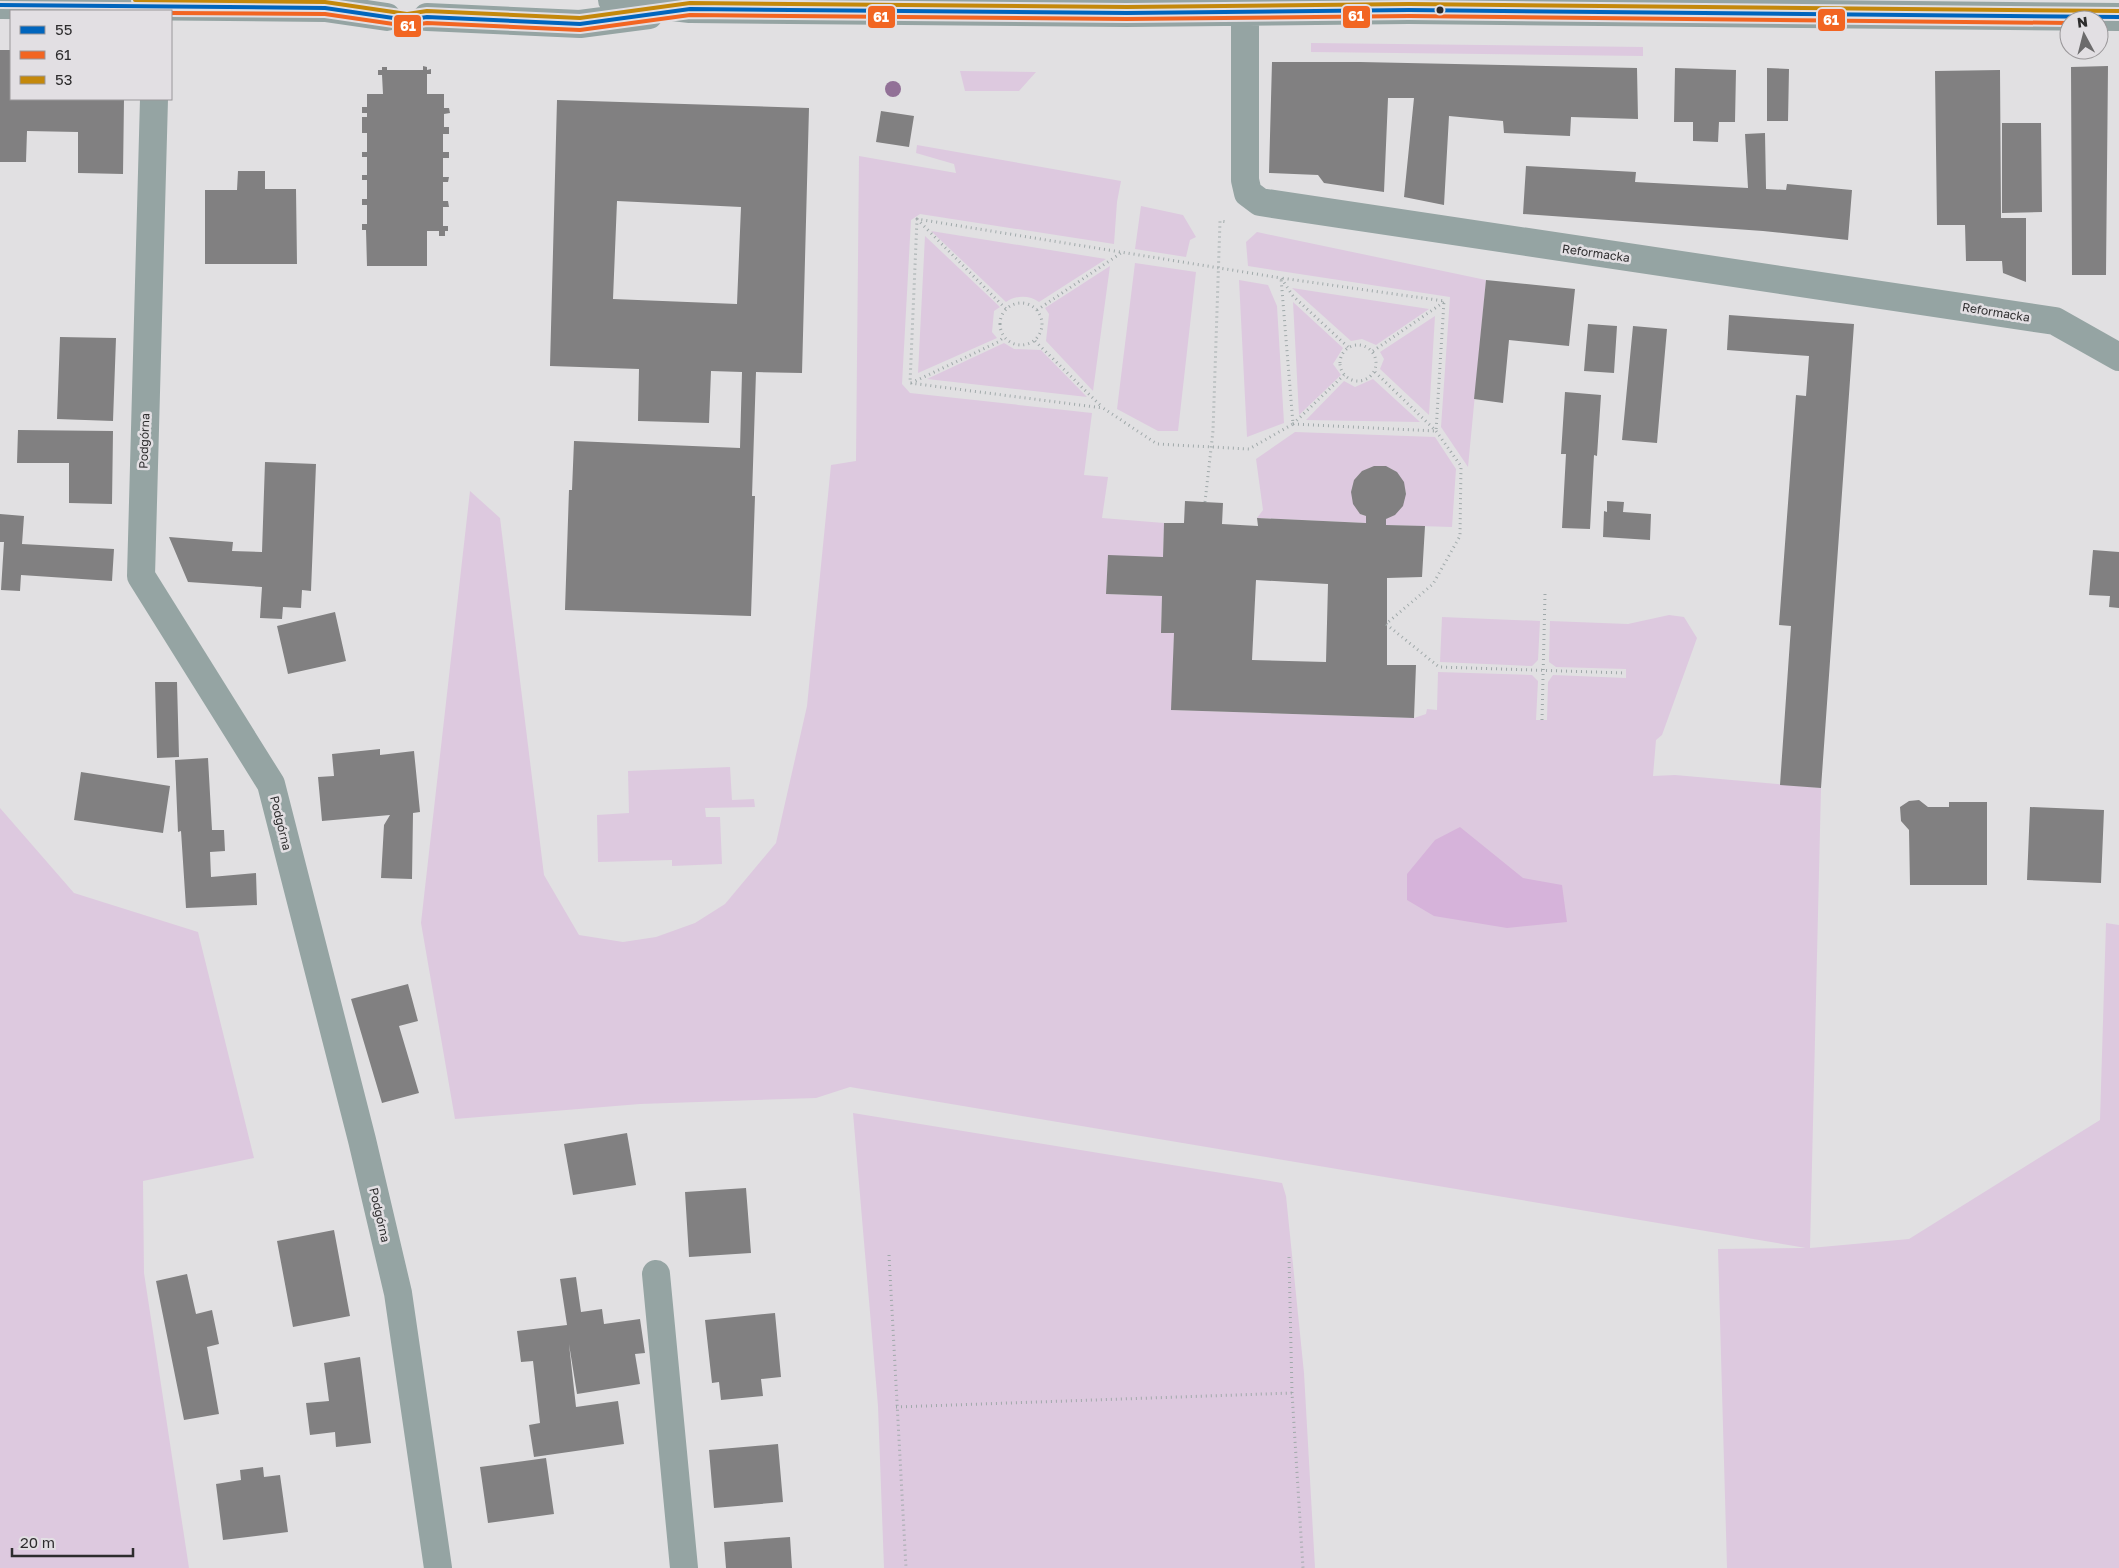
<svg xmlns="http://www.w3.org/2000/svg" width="2119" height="1568" font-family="'Golos Text',sans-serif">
  <rect width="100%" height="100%" fill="#e1e0e2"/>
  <path fill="#ddc9df" d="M1311 43 1643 47V56L1311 52Z
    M960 71 1036 72 1019 91H965Z
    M917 145 1121 181 1117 202 1114 244 920 214 911 220 902 384 910 393 1092 413 1084 475 1108 477 1102 518 1164 523 1163 557 1108 556 1106 594 1162 596 1161 633H1174L1172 710 1414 718 1426 714 1427 709 1437 710 1438 672 1532 675 1538 681 1536 720H1547L1548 682 1553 675 1626 678V669L1556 667 1549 662 1550 621 1628 624 1669 615 1684 617 1697 638 1662 735 1656 740 1653 776 1675 775 1821 788 1810 1248 1909 1239 2100 1120 2106 923 2119 925V1568H1727L1718 1249 1806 1248 850 1087 816 1098 640 1104 455 1119 421 923 470 491 500 518 544 875 579 935 623 942 656 937 695 923 725 904 776 843 807 706 831 465 856 461 859 156 956 173 954 164 916 153Z
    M1141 206 1183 215 1196 237 1190 240 1186 257 1135 249Z
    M931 231 1106 259 1039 302C1030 295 1015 295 1006 302Z
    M1257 232 1486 280 1468 467 1441 427 1450 297 1248 266 1246 242Z
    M925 236 1000 307 994 311 992 332 997 338 918 373Z
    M1135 263 1196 272 1178 431H1158L1117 409Z
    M1110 266 1093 391 1046 341 1049 314 1045 308Z
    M1239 280 1268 285 1277 306 1284 423 1247 437Z
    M1292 288 1429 309 1376 345 1362 339 1351 341Z
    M1293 302 1343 348 1333 364 1341 375 1299 415Z
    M1435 316 1429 415 1380 369 1384 359 1380 352Z
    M1004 343 1014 349 1041 350 1087 397 927 379Z
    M1373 379 1420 422 1306 420 1344 381 1355 387Z
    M1295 432 1435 437 1456 469 1452 527 1386 525V519L1406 494C1401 463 1374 457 1354 480L1360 514 1366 516V523L1257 518 1263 510 1256 459Z
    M1442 617 1540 621 1538 660 1532 666 1440 662Z
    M730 767 732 800 754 799 755 807 705 808 706 817H720L722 864 672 866V860L598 862 597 815 629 813 628 771Z
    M0 808 74 893 198 932 254 1158 143 1181 144 1273 189 1568H0Z
    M853 1113 1282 1183 1286 1196 1304 1373 1315 1568H884L878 1406Z"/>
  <path fill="#d6b3da" d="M1460 827 1523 878 1562 885 1567 922 1507 928 1434 916 1407 900V874L1435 840Z"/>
  <path fill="#818081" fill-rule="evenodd" d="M0 50H11V99H124L123 174 78 173V132L27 131 26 162H0Z
    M1272 62H1360L1637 68 1638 119 1571 117 1570 136 1504 133 1503 121 1449 116 1444 205 1404 197 1414 98H1388L1384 192 1324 183 1318 175 1269 173Z
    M423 66 427 67V70L431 69V74H427V94H444V108H449L450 113 444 114V127H449V134H443V152H449V158H443V177H449L448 182H443V201H448L449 207H443V226H448V231H445V236H439V231H427V266H367L366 230H362V224H367V205H362V199H367V180H362V175H367V157H362V152H367V133H362V117H367V113H362V107H367V94H383L382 75H378V70H382V67H387V70H423Z
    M2108 66 2106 275H2072L2071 67Z
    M1675 68 1736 70 1735 122H1719L1718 142 1693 141V122H1674Z
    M1767 68 1789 69 1788 121H1767Z
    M2000 70 2001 218H2026V282L2003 273 2002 261H1966L1965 225H1937L1935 71Z
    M557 100 809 108 802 373 756 372 752 496H755L751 616 565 610 569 490H572L574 441 740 448 742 372 711 371 709 423 638 421 639 369 550 366ZM617 201 741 207 737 304 613 299Z
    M881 111 914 116 909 147 876 142Z
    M2002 123H2041L2042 212 2002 213Z
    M1765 133 1766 189 1786 190 1787 184 1852 190 1848 240 1763 231 1523 214 1526 166 1636 172 1635 182 1748 188 1745 134Z
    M238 171H265V189H296L297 264H205V190H237Z
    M1486 280 1575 289 1569 346 1509 340 1503 403 1474 399Z
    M1729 315 1854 324 1821 788 1780 785 1791 626 1779 625 1796 395 1806 396 1809 356 1727 350Z
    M1588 324 1617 326 1614 373 1584 371Z
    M1633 326 1667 329 1657 443 1622 440Z
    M60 337 116 338 113 421 57 419Z
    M1565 392 1601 395 1597 456 1594 455 1590 529 1562 528 1566 454H1561Z
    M18 430 113 431 112 504 69 503V463H17Z
    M265 462 316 464 311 591 302 590 301 608 283 607 282 619 260 618 262 587 188 582 169 537 233 542 232 551 262 552Z
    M1374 466H1386L1397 472 1404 482 1406 494 1403 506 1395 515 1386 519V525L1425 526 1422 577 1387 578V665H1416L1414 718 1171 710 1174 633H1161L1162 596 1106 594 1108 555 1163 557 1164 523H1184L1185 501 1223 503 1222 524 1258 526 1257 518 1366 523V516L1360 514 1353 504 1351 492 1354 480 1362 471ZM1256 580 1328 584 1326 662 1252 660Z
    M1607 501 1624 502 1623 512 1651 514 1650 540 1603 537 1604 511 1607 512Z
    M0 514 24 516 22 544 114 549 112 581 21 575 20 591 1 590 4 542H0Z
    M2093 550 2119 552V608L2109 607 2110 596 2089 595Z
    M335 612 346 661 288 674 277 626Z
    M155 682H177L179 757 157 758Z
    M380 749V755L414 751 420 812 413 813 412 879 381 878 384 825 390 815 322 821 318 777 334 776 332 754Z
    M208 758 212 830H224L225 851 210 852 211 877 256 873 257 905 186 908 181 831 178 832 175 760Z
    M81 772 170 786 163 833 74 820Z
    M1919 800 1928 807H1949V802H1987V885H1910L1909 830 1901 821 1900 807 1909 801Z
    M2030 807 2104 810 2101 883 2027 880Z
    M408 984 418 1021 399 1026 419 1093 382 1103 351 999Z
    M627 1133 636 1185 573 1195 564 1144Z
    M746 1188 751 1253 689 1257 685 1192Z
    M334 1230 350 1316 293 1327 277 1241Z
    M187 1274 196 1314 212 1310 219 1344 207 1347 219 1414 184 1420 156 1281Z
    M576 1277 581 1312 602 1309 604 1324 640 1319 645 1353 635 1354 640 1384 577 1394 569 1344 576 1407 618 1401 624 1444 534 1457 529 1425 540 1423 533 1361 521 1362 517 1331 567 1325 560 1279Z
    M775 1313 781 1377 761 1379 763 1396 721 1400 719 1382 712 1383 705 1320Z
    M360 1357 371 1443 336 1447 335 1432 310 1435 306 1403 329 1401 324 1363Z
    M778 1444 783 1502 714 1508 709 1450Z
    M546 1458 554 1514 488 1523 480 1467Z
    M263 1467 264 1477 280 1475 288 1532 223 1540 216 1484 241 1480 240 1470Z
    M790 1537 792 1568H726L724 1542Z"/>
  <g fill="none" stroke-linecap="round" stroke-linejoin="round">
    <path stroke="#a0a9aa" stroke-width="3" stroke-dasharray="1 4" stroke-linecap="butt" d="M917 219 1006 309
      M1000 324a21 21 0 1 1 42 0a21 21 0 1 1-42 0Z
      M1037 310 1121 253
      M1035 341 1102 407
      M1340 363a18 18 0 1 1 36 0a18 18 0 1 1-36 0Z
      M1348 347 1293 296 1281 278 917 219 910 383 1103 408 1157 444 1249 449 1293 424 1281 278 1444 301 1436 431
      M1373 351 1444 302
      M1375 372 1436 431 1461 466 1460 536 1433 584 1386 624 1439 667 1625 673
      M911 383 998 342 1004 337
      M1293 424 1436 431
      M1293 424 1344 375
      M1205 502 1213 431 1220 221 1228 222
      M1542 720 1545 594
      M889 1255 906 1568
      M1289 1257 1292 1393 1303 1568
      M896 1407 1292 1393"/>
    <path stroke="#95a4a3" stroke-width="28" d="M612 0 690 9 1127 13 1409 10 2119 17
      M0 5 325 8 387 17
      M1245 11V180L1248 193 1260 202 2055 321 2119 357
      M427 17 580 24 649 15
      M154 99 141 576 271 784 362 1140 398 1293 438 1568
      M656 1274 684 1568"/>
    <defs>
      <path id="bus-1" d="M0 5 325 8 407 20 427 17 580 24 690 9 1127 13 1409 10 2119 17"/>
      <path id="bus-2" d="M171 13 325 14 407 26 427 23 580 30 690 15 1127 19 1409 16 2069 23"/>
      <path id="bus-3" d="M135 0 325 2 407 14 427 11 580 18 690 3 1127 7 1409 4 2119 11"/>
    </defs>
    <use href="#bus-1" stroke="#e2dfe3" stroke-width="8"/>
    <use href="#bus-2" stroke="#e2dfe3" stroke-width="8"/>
    <use href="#bus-3" stroke="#e2dfe3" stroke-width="8"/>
    <use href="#bus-1" stroke="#0065bd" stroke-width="4"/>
    <use href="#bus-2" stroke="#f26522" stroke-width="4"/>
    <use href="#bus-3" stroke="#c4880b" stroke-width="4"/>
  </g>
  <circle fill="#927197" cx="893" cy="89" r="8"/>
  <circle fill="#2d2c2d" stroke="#e2dfe3" stroke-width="2" cx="1440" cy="10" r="4.5"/>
  <g text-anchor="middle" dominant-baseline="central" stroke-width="5" stroke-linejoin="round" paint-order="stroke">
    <g font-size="12" fill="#2d2c2d" stroke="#e2dfe3">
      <text transform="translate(1596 253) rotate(8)">Reformacka</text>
      <text transform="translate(1996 312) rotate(9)">Reformacka</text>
      <text transform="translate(144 441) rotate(-88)">Podgórna</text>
      <text transform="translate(281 823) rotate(76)">Podgórna</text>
      <text transform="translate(380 1215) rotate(77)">Podgórna</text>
    </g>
  </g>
  <g stroke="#e2dfe3" stroke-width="2">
    <rect x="1342" y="5" width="29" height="24" rx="5" fill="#f26522"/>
    <rect x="867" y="5" width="29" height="24" rx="5" fill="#f26522"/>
    <rect x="1817" y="8" width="29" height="24" rx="5" fill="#f26522"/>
    <rect x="393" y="14" width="29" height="24" rx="5" fill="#f26522"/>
  </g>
  <g font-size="14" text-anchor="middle" font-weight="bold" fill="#fff">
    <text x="1356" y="21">61</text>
    <text x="881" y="22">61</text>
    <text x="1831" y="25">61</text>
    <text x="408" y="31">61</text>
  </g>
  <rect x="10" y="10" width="162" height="90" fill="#e2dfe3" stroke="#9a979a"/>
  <rect x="20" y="26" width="25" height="8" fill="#0065bd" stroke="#9a979a"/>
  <text x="55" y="35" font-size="15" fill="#2d2c2d">55</text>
  <rect x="20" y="51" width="25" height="8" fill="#f26522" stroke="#9a979a"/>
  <text x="55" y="60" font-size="15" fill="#2d2c2d">61</text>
  <rect x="20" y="76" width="25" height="8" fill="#c4880b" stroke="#9a979a"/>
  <text x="55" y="85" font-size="15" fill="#2d2c2d">53</text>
  <g transform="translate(2084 35) rotate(353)"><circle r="24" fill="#e2dfe3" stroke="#9a979a"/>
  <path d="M0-4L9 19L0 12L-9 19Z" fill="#6c6b6c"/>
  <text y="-8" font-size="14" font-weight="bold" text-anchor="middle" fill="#2d2c2d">N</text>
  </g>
  <path d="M12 1548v8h121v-8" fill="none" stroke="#2d2c2d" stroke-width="2.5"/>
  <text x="20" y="1548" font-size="15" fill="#2d2c2d" stroke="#e2dfe3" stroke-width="4" paint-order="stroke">20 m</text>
</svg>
